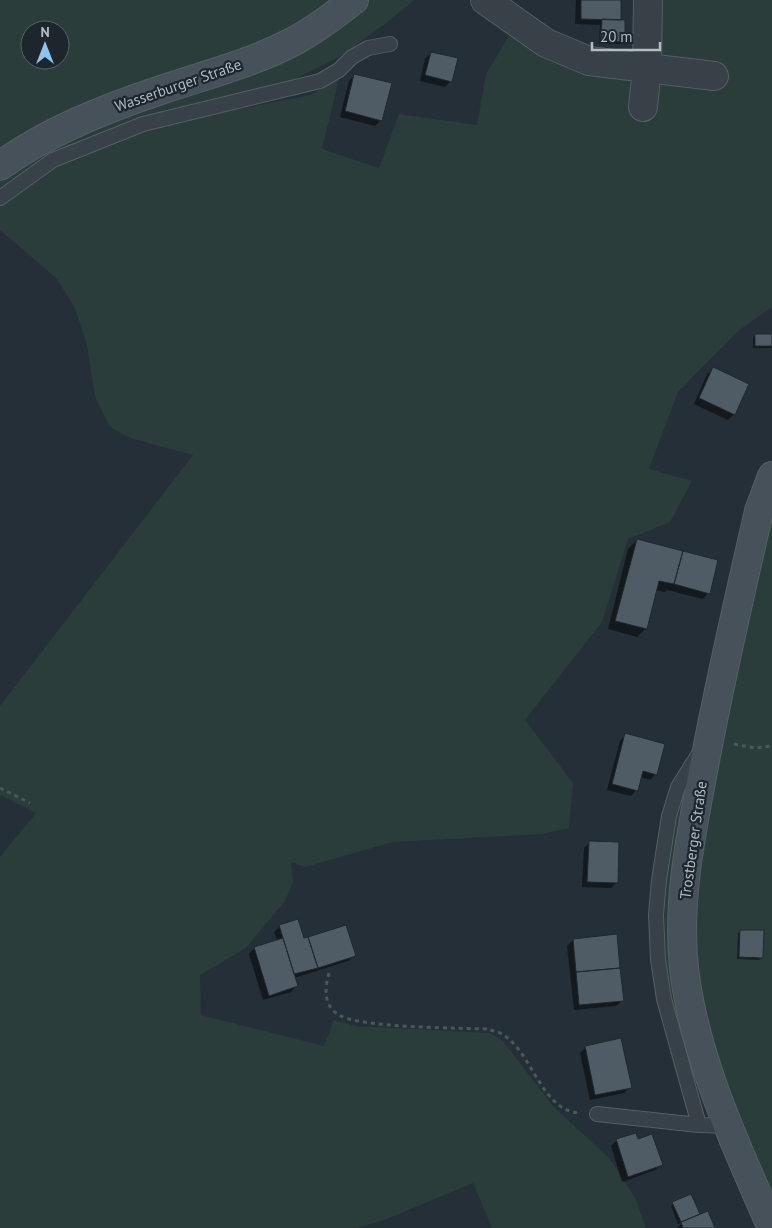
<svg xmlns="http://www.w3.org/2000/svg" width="772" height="1228" font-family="'PT Sans',sans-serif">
  <rect width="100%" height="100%" fill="#242f37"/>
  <path fill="#2a3d3a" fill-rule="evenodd" d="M0 0H340L293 30 0 154ZM30 30H60V60H30Z
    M366 0H414L389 21 339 57 285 84 153 115 113 127 87 139 130 133 179 121 310 95 339 79 322 149 379 168 399 114 477 125 486 74 512 31 555 55 662 61 661 0H772V307L738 331 678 392 649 469 692 481 670 522 628 539 602 622 525 720 573 783 569 828 542 834 393 842 305 867 291 862 293 882 285 901 265 925 246 948 200 975 201 1015 324 1046 334 1020 356 1026 490 1033 503 1041 552 1105 610 1159 635 1198 646 1228H492L473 1183 387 1219 357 1228H0V857L36 813 0 795V706L193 455 130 438 110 427 95 397 87 345 75 308 57 279 0 230V177L39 149Z
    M772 500V1201L720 1073 696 968 694 908 704 827Z
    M686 790 697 1078 694 1081C686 1053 676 1025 671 996 661 945 663 895 671 844 674 827 675 804 686 790Z"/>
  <path fill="#0007" d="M576 0H620L619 21 623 42 621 44H603V25H601L599 44 600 25 575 24Z
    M431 53 451 81 445 87 420 81 425 59Z
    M355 75 381 120 375 126 340 117 349 81Z
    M756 335H772V348H753V337Z
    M713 369 734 414 728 420 694 404 707 374Z
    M637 540 708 593 703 599 667 590 664 592 656 590 646 628 637 637 608 629 628 549Z
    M625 735 656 774 650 780 640 777 636 790 631 796 607 790 620 741Z
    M590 842 617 882 611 888 582 887 584 848Z
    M280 926 303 940 354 956 348 961 294 978 296 986 291 992 263 1000 249 954 254 948 277 941 274 932Z
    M740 931 762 957 759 960 737 959 738 934Z
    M573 940 622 1001 616 1006 574 1010 567 946Z
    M586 1047 630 1087 624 1093 590 1100 580 1053Z
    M617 1140H637L661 1165 655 1170 622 1182 611 1146Z
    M691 1196 699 1216 714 1228H677L683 1222 678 1224 671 1206Z"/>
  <path fill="#505c65" stroke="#1f282e" d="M581 0H621V20L581 19Z
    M602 19 625 20V42L601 41Z
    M431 52 458 58 452 82 425 75Z
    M354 74 392 83 382 121 345 111Z
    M755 334H772V346H755Z
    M713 367 749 384 735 415 699 398Z
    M637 539 683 551 674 584 659 581 647 629 615 621Z
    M683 551 718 560 710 594 674 584Z
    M625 733 665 744 657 775 643 771 638 791 612 784Z
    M589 841 619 842 618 883 587 882Z
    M298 919 304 938 308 937 318 968 294 974 279 925Z
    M346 925 356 956 318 968 308 937Z
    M740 930H764L763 958 739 957Z
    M617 934 620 968 576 972 573 939Z
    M283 938 298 986 269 996 254 947Z
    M620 968 624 1001 579 1005 576 972Z
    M621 1038 632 1088 595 1095 585 1046Z
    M636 1133 638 1139 652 1134 663 1165 628 1177 616 1139Z
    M691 1194 700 1214 681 1222 672 1202Z
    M708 1211 715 1228H683L681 1222Z"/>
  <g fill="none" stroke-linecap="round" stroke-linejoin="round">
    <defs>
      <path id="lane" d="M0 198 53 160 143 124 320 81 339 70 352 57 368 48 390 44
        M700 752 678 787 669 816 659 880 656 915 658 959 664 999 699 1125 729 1126
        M597 1114 699 1125"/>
      <path id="street" d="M485 0 546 43 589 61 714 76
        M643 107 647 68 648 0"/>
      <path id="secondary" d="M0 166C46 132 104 109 158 91 205 75 254 63 298 39 318 28 336 14 354 0
        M772 1228C736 1146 694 1057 684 968 677 904 690 839 702 777 718 688 739 599 759 511L772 476"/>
    </defs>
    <use href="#lane" stroke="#555f65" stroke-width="16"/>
    <use href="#street" stroke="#555f65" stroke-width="30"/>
    <use href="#secondary" stroke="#555f65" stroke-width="30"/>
    <path stroke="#485957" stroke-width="3" stroke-dasharray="4 4" stroke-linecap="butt" d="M734 744 755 748 772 746
      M0 788 30 803
      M329 973C325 988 323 1003 337 1014 356 1028 460 1028 489 1029 492 1031 496 1031 500 1033 532 1049 540 1110 579 1113"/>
    <use href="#lane" stroke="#374147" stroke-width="14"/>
    <use href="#street" stroke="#374147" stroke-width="28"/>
    <use href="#secondary" stroke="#46515a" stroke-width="28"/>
  </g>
  <g text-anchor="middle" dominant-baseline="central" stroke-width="4.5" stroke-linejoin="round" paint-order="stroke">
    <g font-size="15" fill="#b2bcc3" stroke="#1d262c">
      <text transform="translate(178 85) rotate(-19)">Wasserburger Straße</text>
      <text transform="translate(693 840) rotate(-82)">Trostberger Straße</text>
    </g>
  </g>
  <g transform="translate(45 45)"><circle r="24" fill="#1d262c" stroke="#596268"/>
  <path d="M0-4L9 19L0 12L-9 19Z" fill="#91c3ea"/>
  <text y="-8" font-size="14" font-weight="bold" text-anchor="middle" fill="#b2bcc3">N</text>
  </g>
  <path d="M592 42v8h68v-8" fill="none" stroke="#b2bcc3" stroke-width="2.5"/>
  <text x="600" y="42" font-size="15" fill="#b2bcc3" stroke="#1d262c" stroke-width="4" paint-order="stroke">20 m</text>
</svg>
